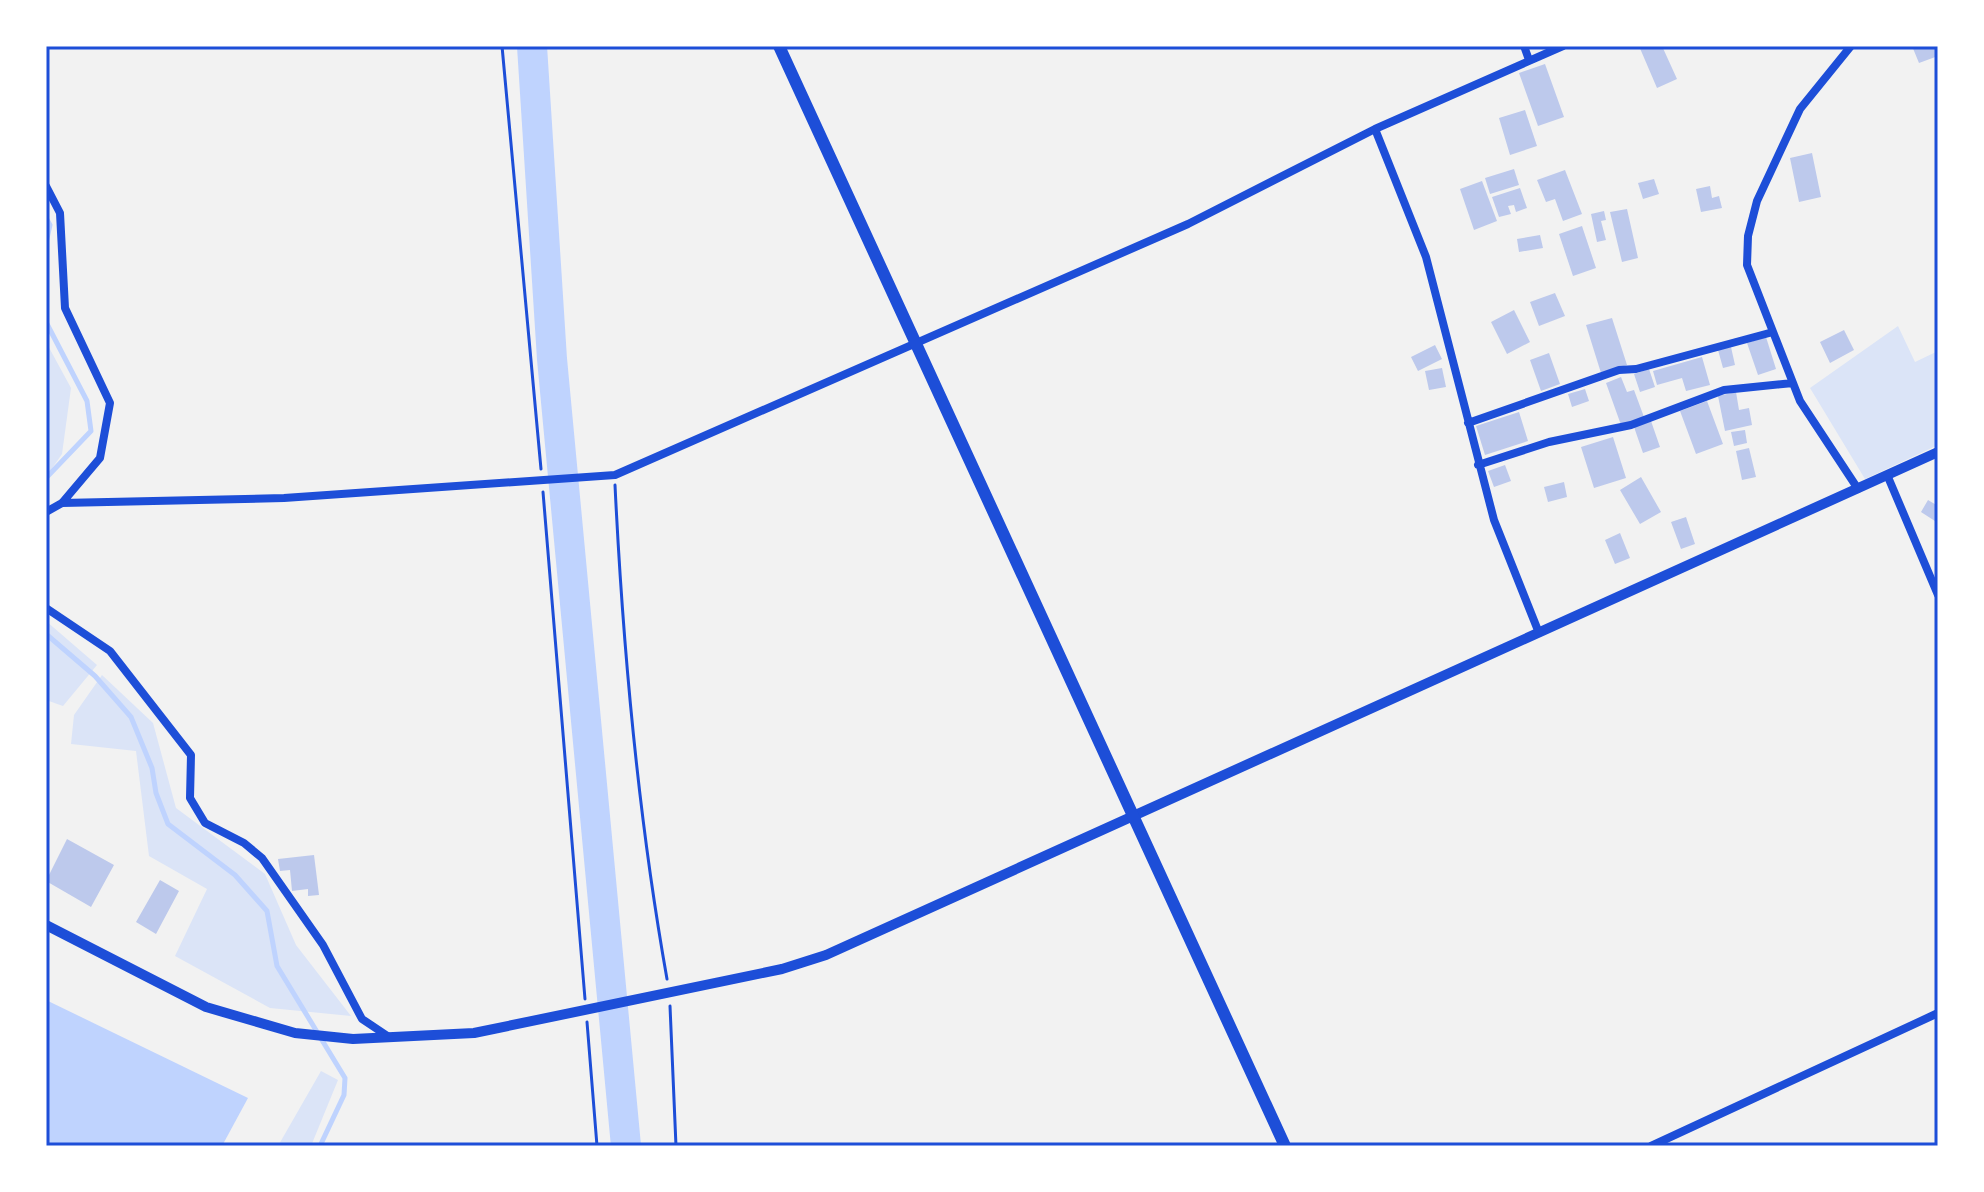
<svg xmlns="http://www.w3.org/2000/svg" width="1984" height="1192" font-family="'Work Sans',sans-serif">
  <rect width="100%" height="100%" fill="#f2f2f2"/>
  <path fill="#dbe4f7" d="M1898 326 1915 362 1938 351V445L1865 479 1810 388Z
    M46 342 71 388 62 454 46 477Z
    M46 621 97 665 63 706 46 700Z
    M102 675 153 723 176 808 265 874 296 945 351 1016 270 1008 175 956 207 889 149 856 136 751 71 744 74 715Z
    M321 1071 338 1080 311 1146H278Z"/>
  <path fill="#bfd3fe" d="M46 1000 248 1098 222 1146H46Z"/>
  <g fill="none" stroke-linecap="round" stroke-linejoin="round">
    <path stroke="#bfd3fe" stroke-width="5" d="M46 218 50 225 46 243
      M46 322 87 401 91 431 46 478
      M46 634 95 676 131 717 152 768 156 793 168 824 235 875 267 911 277 966 345 1078 344 1095 320 1146"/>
    <path stroke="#bfd3fe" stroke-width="30" d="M532 46 552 359 626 1146"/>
  </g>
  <path fill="#bdc9ec" d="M1639 46H1662L1677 79 1657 88Z
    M1912 46H1934L1938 56 1919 63Z
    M1545 64 1564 117 1538 126 1519 73Z
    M1525 110 1537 146 1510 155 1499 118Z
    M1812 153 1821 197 1799 202 1790 158Z
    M1514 169 1519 185 1490 194 1485 178Z
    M1565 170 1582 214 1563 221 1555 199 1546 202 1537 180Z
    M1654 179 1659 194 1643 199 1638 183Z
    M1482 181 1497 221 1474 230 1460 189Z
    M1710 186 1712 198 1719 196 1722 208 1701 212 1696 189Z
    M1520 188 1527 208 1516 212 1514 205 1508 206 1511 214 1499 217 1492 197Z
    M1627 209 1638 258 1622 262 1610 212Z
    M1604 211 1606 220 1601 221 1606 240 1597 242 1591 214Z
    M1582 226 1596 268 1573 276 1559 234Z
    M1540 235 1543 248 1519 252 1517 239Z
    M1555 293 1565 316 1539 326 1530 302Z
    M1514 310 1530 342 1507 354 1491 322Z
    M1612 318 1627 365 1601 373 1586 325Z
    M1844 330 1854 350 1830 363 1820 342Z
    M1766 337 1776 369 1758 375 1747 343Z
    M1435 345 1442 359 1418 371 1411 357Z
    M1731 347 1735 365 1723 368 1718 350Z
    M1549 353 1560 384 1541 391 1530 360Z
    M1702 357 1710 385 1686 391 1682 378 1657 385 1653 371Z
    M1442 368 1446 387 1429 390 1425 371Z
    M1649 369 1655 387 1640 392 1634 374Z
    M1621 377 1627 392 1634 390 1644 417 1621 425 1606 383Z
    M1585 389 1589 401 1572 407 1568 394Z
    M1736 392 1739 410 1749 408 1752 425 1725 431 1718 396Z
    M1707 401 1723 444 1696 454 1680 411Z
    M1519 412 1528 441 1485 455 1476 426Z
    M1651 421 1660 447 1643 453 1634 427Z
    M1745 430 1747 443 1734 446 1731 432Z
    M1613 437 1626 478 1594 488 1581 447Z
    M1749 448 1756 477 1742 480 1736 451Z
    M1505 465 1511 481 1494 487 1488 471Z
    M1641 477 1661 512 1640 524 1620 490Z
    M1564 482 1567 497 1548 502 1544 487Z
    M1928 500 1938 506V523L1921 512Z
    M1686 517 1695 544 1681 549 1671 522Z
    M1620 533 1630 558 1615 564 1605 540Z
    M67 839 114 865 91 907 46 881Z
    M314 855 319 895 308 896V889L292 891 290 870 280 871 278 859Z
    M160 880 179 891 156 934 136 922Z"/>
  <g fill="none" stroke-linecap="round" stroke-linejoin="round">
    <path stroke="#1d4ed8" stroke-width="3" d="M502 46 541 469
      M615 485C623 650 638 816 667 979
      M543 492 585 999
      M670 1006 676 1146
      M587 1022 597 1146"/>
    <path stroke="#1d4ed8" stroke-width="8" d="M1524 46 1529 60
      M1851 46 1800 109 1757 201 1748 236 1747 265 1800 401 1858 489
      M1375 129 1426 257 1494 520 1539 633
      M46 186 60 213 65 308 110 403 100 458 62 503 46 512
      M1468 423 1619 370 1636 369 1773 332
      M1478 465 1549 442 1631 425 1724 390 1793 383
      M1888 477 1938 595
      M62 503 284 498 615 475 1188 224 1375 129 1563 46
      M46 608 110 651 191 755 190 798 205 823 244 843 262 858 323 945 362 1019 389 1037
      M1651 1146 1938 1013"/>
    <path stroke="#1d4ed8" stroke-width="10" d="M46 925 206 1007 295 1033 353 1039 474 1033 782 969 826 955 1938 452"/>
    <path stroke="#1d4ed8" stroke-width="12" d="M779 46 1285 1146"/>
  </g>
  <rect width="1984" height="1192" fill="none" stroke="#ffffff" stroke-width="96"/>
  <rect x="48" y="48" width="1888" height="1096" fill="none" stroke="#1d4ed8" stroke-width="3"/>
</svg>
